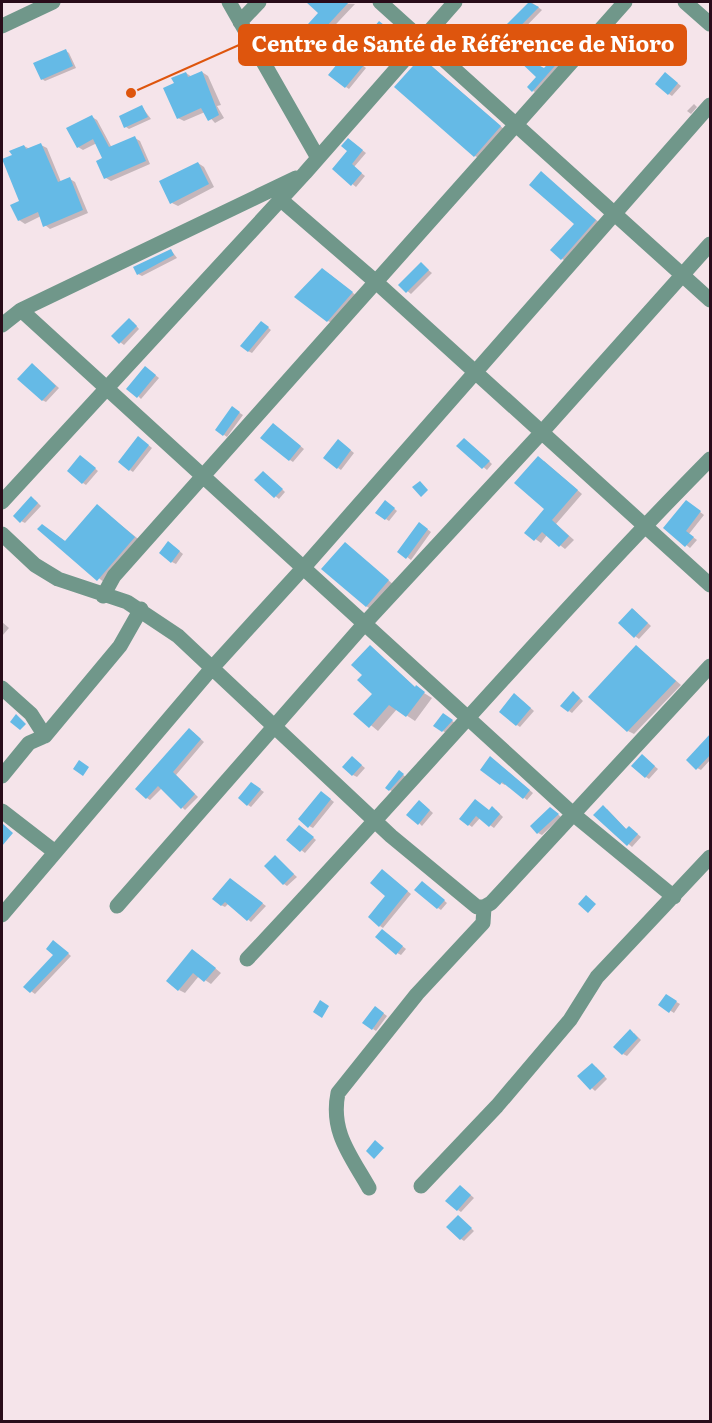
<svg xmlns="http://www.w3.org/2000/svg" width="712" height="1423" font-family="Literata,serif">
  <rect width="100%" height="100%" fill="#f5e4ea"/>
  <path fill="#0003" d="M308 2 355 4 306 56 301 53 321 13Z
    M531 2 542 10 504 49 500 47 493 40Z
    M491 45 500 53 488 66 478 59Z
    M566 50 570 53 535 92 533 91 544 70Z
    M66 51 69 53 76 68 45 81 42 79Z
    M351 56 366 68 349 89 346 87Z
    M427 62 506 131 481 159 475 156Z
    M202 72 208 76 221 105 217 106 224 118 215 123 205 112 184 121 178 118 186 73 192 77Z
    M669 76 681 86 672 96 669 94Z
    M694 104 697 107 691 114 687 111Z
    M142 107 151 119 129 129 126 127Z
    M92 117 97 120 112 148 135 138 140 141 150 164 111 181 106 178 104 159 97 143 83 150 78 147Z
    M352 142 366 153 354 167 365 176 356 187 334 169 349 151Z
    M41 145 47 148 61 182 70 179 75 182 88 213 50 229 45 225 41 216 25 224 19 220 21 202 14 156 24 146 30 149Z
    M198 163 204 167 214 187 178 206 172 203Z
    M541 173 601 224 568 262 562 259 576 224Z
    M171 250 177 258 142 276 138 274Z
    M421 264 432 273 411 294 400 285Z
    M328 273 358 297 334 324 328 321Z
    M133 322 139 329 124 345 120 342Z
    M265 325 271 330 252 353 248 351Z
    M36 367 59 388 46 402 42 400Z
    M149 370 159 378 141 399 138 396Z
    M232 408 243 415 227 437 217 430Z
    M277 427 304 449 293 462 290 460Z
    M142 440 152 448 133 472 130 470Z
    M468 442 492 464 487 470 458 446Z
    M342 443 354 453 341 470 338 468Z
    M84 459 98 471 86 485 83 483Z
    M544 461 582 494 556 524 574 540 565 549 547 535 541 543 527 533 546 509Z
    M267 475 285 492 279 499 256 480Z
    M35 500 41 506 25 523 21 521Z
    M389 504 397 511 389 521 386 519Z
    M690 504 704 515 689 534 697 540 690 548 665 528Z
    M97 506 142 542 106 584 39 529 50 530 66 542Z
    M423 526 431 532 411 560 399 551Z
    M345 544 394 585 372 610 366 606Z
    M172 545 183 554 176 564 172 562Z
    M633 609 651 626 639 639 635 636Z
    M2 622 9 628 2 636Z
    M371 647 416 688 432 698 415 721 397 709 378 731 356 713 374 694 364 675Z
    M642 651 681 685 634 734 628 731Z
    M577 695 583 701 572 713 569 711Z
    M518 697 534 711 520 727 517 725Z
    M447 717 455 723 446 733 443 731Z
    M193 732 204 742 176 775 198 797 185 810 162 788 150 800 147 798 137 789Z
    M710 736V760L701 770 697 768Z
    M353 758 365 768 357 777 353 775Z
    M645 758 658 769 649 779 646 777Z
    M494 760 533 793 527 800 506 783 505 785 501 783Z
    M399 772 406 777 393 792 387 788Z
    M255 786 264 792 251 807 248 805Z
    M325 795 334 802 313 828 309 826Z
    M423 804 433 813 422 826 419 823Z
    M607 809 627 830H633L641 837 632 847 595 815Z
    M496 810 503 817 494 828 480 818 472 827 461 819Z
    M554 811 561 817 542 835 538 833Z
    M303 829 316 840 305 853 288 840Z
    M275 857 297 877 287 886 284 884Z
    M386 873 411 894 383 928 380 926 387 896Z
    M234 882 266 906 251 922 229 903 225 907 221 905Z
    M426 885 447 903 441 910 438 908Z
    M386 933 406 949 401 955 397 953Z
    M57 944 71 956 35 994 25 987 55 955Z
    M198 954 221 973 211 984 199 976 185 993 179 990Z
    M666 996 680 1004 674 1013 660 1004Z
    M379 1010 387 1016 376 1031 373 1029Z
    M634 1033 641 1040 627 1056 623 1054Z
    M596 1067 607 1079 595 1091 579 1076Z
    M464 1189 474 1198 461 1212 458 1210Z
    M461 1219 474 1231 464 1241 461 1239Z"/>
  <path fill="#65bae6" d="M306 2H349L300 55 289 45 318 13Z
    M529 2 539 7 499 48 491 40Z
    M379 21 399 37 389 49 369 33Z
    M490 44 497 50 483 65 476 59Z
    M564 46 568 51 532 92 527 87 536 77 516 58 519 55 544 68Z
    M66 49 73 66 41 80 33 63Z
    M347 52 364 65 345 88 328 75Z
    M421 57 501 126 474 157 394 87Z
    M202 71 219 115 208 121 201 108 177 119 163 88 174 83 171 78 186 72 188 77Z
    M665 72 678 83 668 95 655 84Z
    M142 105 148 117 124 128 119 116Z
    M92 115 109 147 135 136 146 161 104 179 96 161 102 158 93 139 77 148 66 128Z
    M348 138 363 150 352 164 362 173 351 186 332 169 347 151 341 146Z
    M41 143 58 182 70 177 83 210 43 227 38 212 18 221 10 205 19 201 2 159 12 155 9 151 24 145 26 149Z
    M198 162 209 184 170 204 159 181Z
    M541 171 596 220 561 260 550 250 574 224 529 185Z
    M171 249 174 255 137 275 133 267Z
    M421 262 429 270 406 293 398 285Z
    M322 268 353 292 327 322 294 297Z
    M129 318 137 326 119 344 111 336Z
    M261 321 269 327 248 352 240 346Z
    M32 363 56 386 42 401 17 379Z
    M145 366 156 375 137 398 126 389Z
    M232 406 240 412 223 436 215 430Z
    M273 423 301 446 289 461 260 438Z
    M138 436 149 445 129 471 118 462Z
    M464 438 490 461 482 469 456 446Z
    M338 439 351 450 337 469 323 458Z
    M80 455 96 468 82 484 67 471Z
    M538 456 578 490 552 520 569 536 559 547 542 532 534 541 524 533 544 509 514 483Z
    M263 471 283 489 274 498 254 480Z
    M420 481 428 490 421 497 412 487Z
    M31 496 38 503 20 523 13 516Z
    M385 500 395 508 385 520 375 513Z
    M686 500 701 511 686 531 694 537 685 547 663 528Z
    M97 504 135 537 97 581 37 529 42 524 65 541Z
    M419 522 428 529 406 559 397 552Z
    M168 541 180 551 171 563 159 553Z
    M345 542 389 580 366 607 321 569Z
    M632 608 648 623 634 638 618 623Z
    M370 645 415 687 416 685 425 692 406 717 389 705 369 728 353 714 372 694 357 680 362 675 351 665Z
    M636 645 676 681 627 732 588 697Z
    M573 691 580 698 568 712 560 706Z
    M514 693 531 708 516 726 499 712Z
    M443 713 453 720 442 732 433 726Z
    M16 714 26 724 20 730 10 722Z
    M189 728 201 739 173 772 195 794 181 809 158 786 146 799 135 789Z
    M711 733V754L696 770 686 760Z
    M642 754 655 766 645 778 631 766Z
    M352 756 362 765 352 776 342 767Z
    M490 756 530 790 523 799 502 782 500 785 480 770Z
    M79 760 89 767 83 776 73 769Z
    M399 770 404 774 389 791 385 788Z
    M251 782 261 789 247 806 238 798Z
    M321 791 331 799 308 828 298 819Z
    M475 799 489 810 492 806 500 814 489 827 476 816 468 826 459 819Z
    M419 800 430 810 418 825 406 815Z
    M603 805 626 829 629 826 638 834 627 846 593 815Z
    M550 807 559 814 537 834 530 826Z
    M2 823 13 833 2 846Z
    M299 825 314 837 300 852 286 840Z
    M275 855 294 874 283 885 264 866Z
    M382 869 408 891 379 927 368 917 385 896 370 883Z
    M230 878 263 903 247 921 225 902 221 906 212 899Z
    M422 881 445 900 437 909 414 890Z
    M586 895 596 904 588 913 578 904Z
    M382 929 403 946 396 955 375 937Z
    M53 940 69 953 30 993 23 987 53 955 46 949Z
    M192 949 216 968 204 982 193 973 178 991 166 981Z
    M666 994 677 1001 669 1013 658 1005Z
    M320 1000 329 1006 322 1018 313 1012Z
    M375 1006 384 1013 372 1030 362 1023Z
    M630 1029 638 1038 622 1055 613 1047Z
    M592 1063 605 1076 590 1090 577 1076Z
    M375 1140 384 1148 374 1159 366 1151Z
    M460 1185 471 1195 457 1211 445 1201Z
    M458 1215 472 1228 460 1240 446 1227Z"/>
  <g fill="none" stroke-linecap="round" stroke-linejoin="round">
    <path stroke="#70978a" stroke-width="15" d="M229 2 318 158
      M380 2 710 300
      M685 2 710 24
      M240 22 259 2
      M2 26 53 2
      M280 199 376 282 710 585
      M21 310 573 814 674 897
      M2 325 21 310 296 178
      M2 502 305 173 455 2
      M2 534 35 565 58 579 127 602 178 636 391 836 477 907H484L491 903 710 666
      M103 596 114 576 625 2
      M2 688 31 714 45 736
      M2 776 29 743 45 736 120 646 141 609
      M2 811 55 852
      M117 906 366 622 542 432 710 244
      M2 915 212 668 305 566 710 105
      M247 959C403 794 551 620 710 459
      M421 1186 497 1106 570 1020 597 977 710 857
      M369 1188C351 1156 330 1132 338 1093L417 994 483 923 484 907"/>
  </g>
  <path fill="none" stroke="#de550d" stroke-width="2" d="M131 93L239 45"/>
  <circle fill="#de550d" stroke="#f5e4ea" stroke-width="2" cx="131" cy="93" r="6"/>
  <rect fill="#de550d" stroke="#de550d" stroke-width="2" x="239" y="25" width="447" height="40" rx="6"/>
  <g font-size="22" text-anchor="middle" font-weight="bold" fill="#fff">
    <text x="463" y="52">Centre de Santé de Référence de Nioro</text>
  </g>
  <rect width="712" height="1423" fill="none" stroke="#290c1a" stroke-width="6"/>
</svg>
